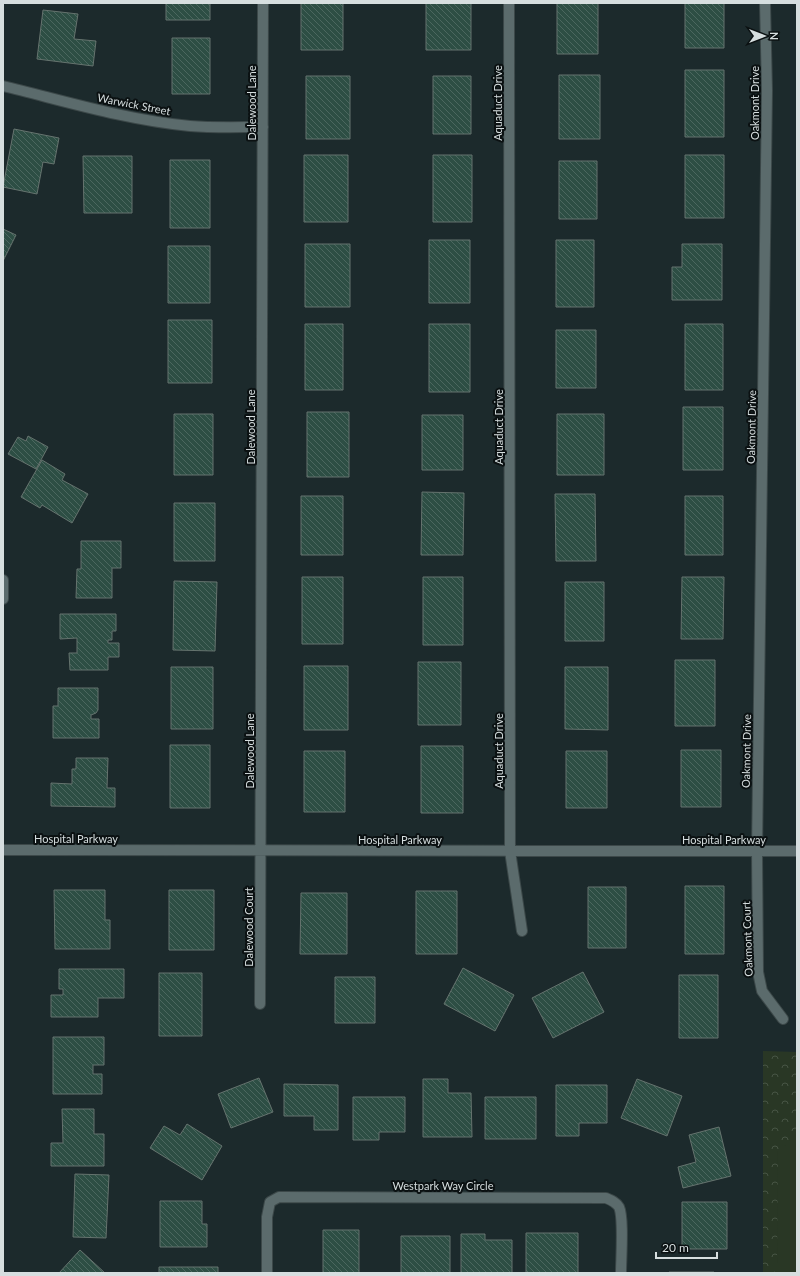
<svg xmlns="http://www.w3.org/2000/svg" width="800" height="1276" font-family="Lato,sans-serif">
  <defs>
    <pattern id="park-crowns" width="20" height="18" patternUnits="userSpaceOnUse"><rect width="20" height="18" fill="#293725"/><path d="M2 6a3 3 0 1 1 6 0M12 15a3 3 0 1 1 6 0" fill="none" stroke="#475444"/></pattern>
    <pattern id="building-back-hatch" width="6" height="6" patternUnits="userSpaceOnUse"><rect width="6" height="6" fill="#2d4e44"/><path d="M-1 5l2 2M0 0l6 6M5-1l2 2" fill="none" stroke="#4b675f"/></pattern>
  </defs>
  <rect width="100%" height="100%" fill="#1c2a2c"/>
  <path fill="url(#park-crowns)" d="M763 1051 797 1052V1273H763Z"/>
  <path fill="#293725" d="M797 1135V1273H775V1264L777 1263 778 1151Z"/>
  <path fill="url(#building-back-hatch)" stroke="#65736e" d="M166 3H210V20H166Z
    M301 3H343V50H301Z
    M426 3H471V50H426Z
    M557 3H598V54H557Z
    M685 3H724V48H685Z
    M43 10 78 14 74 39 96 41 93 66 37 59Z
    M172 38H210V94H172Z
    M685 70H724V137H685Z
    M559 75H600V139H559Z
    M306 76H350V139H306Z
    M433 76H471V134H433Z
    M14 129 59 138 54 164 43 162 37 194 3 187Z
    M304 155H348V222H304Z
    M433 155H472V222H433Z
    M685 155H724V218H685Z
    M83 156H132V213H84Z
    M170 160H210V228H170Z
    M559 161H597V219H559Z
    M3 229 16 235 3 261Z
    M429 240H470V303H429Z
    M556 240H594V307H556Z
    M305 244H350V307H305Z
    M682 244H722V300H672V267H682Z
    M168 246H210V303H168Z
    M168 320H212V383H168Z
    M305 324H343V390H305Z
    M429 324H470V392H429Z
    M685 324H723V390H685Z
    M556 330H596V388H556Z
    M683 407H723V470H683Z
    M307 412H349V477H307Z
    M174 414H213V475H174Z
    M557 414H604V475H557Z
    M422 415H463V470H422Z
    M28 436 48 447 36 469 8 454 18 437 26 441Z
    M42 460 65 474 62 480 88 494 72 523 42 505 40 508 21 497Z
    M422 492 464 493 463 555H421Z
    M555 494H595L596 561H556Z
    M301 496H343V555H301Z
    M685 496H723V555H685Z
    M174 503H215V561H174Z
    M81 541H121V568H112V598H76L77 569H81Z
    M302 577H343V644H302Z
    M423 577H463V645H423Z
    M682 577H724L723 639H681Z
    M174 581 217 582 215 651 173 650Z
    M565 582H604V641H565Z
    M60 614H116V631H112V640H108V643H119V657H108V670H70L69 653H77V638L60 639Z
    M675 660H715V726H675Z
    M418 662H461V725H418Z
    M304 666H348V730H304Z
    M171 667H213V729H171Z
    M565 667H608V730L565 729Z
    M58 688H98V710L96 713 91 715V719H99V738H53V706H58Z
    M170 745H210V808H170Z
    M421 746H463V813H421Z
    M681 750H721V807H681Z
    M304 751H345V812H304Z
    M566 751H607V808H566Z
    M76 758H108L107 788H115V807L51 806V783L72 784V769H76Z
    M685 886H724V954H685Z
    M588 887H626V948H588Z
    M54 890H105V920H110V949H55Z
    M169 890H214V950H169Z
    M416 891H457V954H416Z
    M301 893H347V954H300Z
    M463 968 514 995 495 1031 444 1004Z
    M59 969H124V998H98V1017H51V995H63V989H59Z
    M583 972 604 1012 553 1038 532 998Z
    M159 973H202V1036H159Z
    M679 975H718V1038H679Z
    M335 977H375V1023H335Z
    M53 1037H104V1065H93V1074H102V1094H53Z
    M259 1078 273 1112 231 1128 218 1094Z
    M423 1079H448V1093H471L472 1137H423Z
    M637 1079 682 1096 667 1136 621 1118Z
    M284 1084 338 1085V1130H314V1116H284Z
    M556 1085H607V1123H579V1136H556Z
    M353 1097H405V1132H379V1140H353Z
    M485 1097H536V1139H485Z
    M62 1109H94V1134H104V1166H51V1143H63Z
    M187 1124 222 1146 202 1180 150 1148 164 1126 180 1135Z
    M719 1127 731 1176 683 1188 678 1167 696 1162 689 1135Z
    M75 1174 109 1175 106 1238 73 1237Z
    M160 1201H202V1224H207V1247H160Z
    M682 1202H727V1249H682Z
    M323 1230H359V1273H323Z
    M526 1233H578V1273H526Z
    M461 1234H485V1240H512V1273H461Z
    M401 1236H450V1273H401Z
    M80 1250 105 1273H59Z
    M159 1267H218V1273H159Z
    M669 1272H714V1273H669Z"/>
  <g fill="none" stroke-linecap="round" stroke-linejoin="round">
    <defs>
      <path id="minor" d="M509 3 510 851 522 931
        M765 3 767 91 757 851 758 972 762 991 783 1019
        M3 86C65 101 126 120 190 126 214 128 239 127 263 127
        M3 599V580
        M3 850 797 851
        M260 1004 263 3
        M267 1273V1217L270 1202 279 1197 606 1198C611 1200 616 1202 619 1207 624 1218 621 1259 621 1273"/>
    </defs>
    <use href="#minor" stroke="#3c4849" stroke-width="12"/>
    <use href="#minor" stroke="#5b6b6c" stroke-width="10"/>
  </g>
  <g text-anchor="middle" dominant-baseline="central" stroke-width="4" stroke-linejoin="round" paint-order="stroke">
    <g font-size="11" fill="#d6dedf" stroke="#0b1112">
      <text transform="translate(251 103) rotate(-90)">Dalewood Lane</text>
      <text transform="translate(497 103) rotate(-90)">Aquaduct Drive</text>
      <text transform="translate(754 103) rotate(-90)">Oakmont Drive</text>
      <text transform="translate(134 104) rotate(11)">Warwick Street</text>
      <text transform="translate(250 427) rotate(-90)">Dalewood Lane</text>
      <text transform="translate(498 427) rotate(-90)">Aquaduct Drive</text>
      <text transform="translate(751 427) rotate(-89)">Oakmont Drive</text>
      <text transform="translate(249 751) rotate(-90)">Dalewood Lane</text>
      <text transform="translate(498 751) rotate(-90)">Aquaduct Drive</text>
      <text transform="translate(746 751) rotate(-89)">Oakmont Drive</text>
      <text x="76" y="838">Hospital Parkway</text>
      <text x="400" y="839">Hospital Parkway</text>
      <text x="724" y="839">Hospital Parkway</text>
      <text transform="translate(248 927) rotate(-90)">Dalewood Court</text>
      <text transform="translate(747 939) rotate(-92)">Oakmont Court</text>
      <text x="443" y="1185">Westpark Way Circle</text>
    </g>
  </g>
  <rect width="800" height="1276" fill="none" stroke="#d6dedf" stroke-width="8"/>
  <g transform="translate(764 36) rotate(90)" stroke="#0b1112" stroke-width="3" paint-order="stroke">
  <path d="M0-3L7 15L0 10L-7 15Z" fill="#d6dedf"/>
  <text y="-6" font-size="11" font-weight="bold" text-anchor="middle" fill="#d6dedf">N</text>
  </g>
  <path d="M656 1252v6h61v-6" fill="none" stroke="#d6dedf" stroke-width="2"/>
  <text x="662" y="1252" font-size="12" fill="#d6dedf" stroke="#0b1112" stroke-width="3" paint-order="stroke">20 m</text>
</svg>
